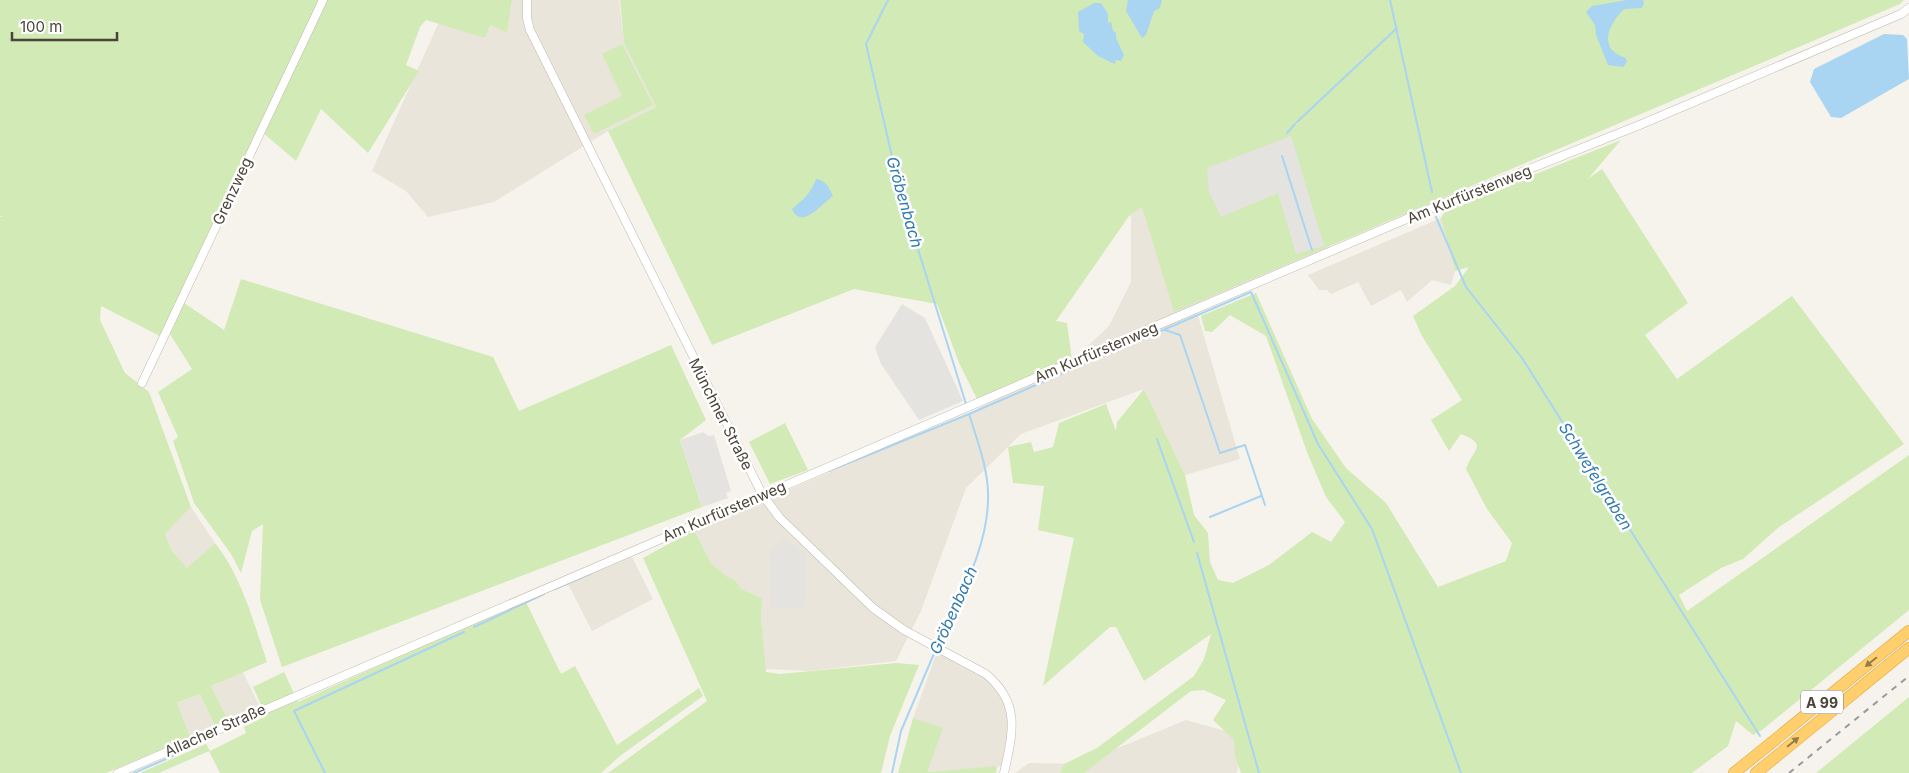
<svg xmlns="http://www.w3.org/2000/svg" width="1909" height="773" font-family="Inter,sans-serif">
  <rect width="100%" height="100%" fill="#f6f3ec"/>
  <path fill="#eae5da" d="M512 0H619L624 43 656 107 608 131 494 202 428 217 406 191 372 171 439 22 485 38 490 25 507 33Z
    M1295 133 1330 250 1196 309 1240 459 1185 475 1144 389 1021 434 966 488 921 611 896 661 809 671 765 669 761 619 762 598 741 589 735 580 726 576 711 563 694 530 967 414 1071 362 1109 326 1131 282V189Z
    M1441 218 1455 271 1451 285 1432 280 1407 302 1401 290 1371 306 1358 282 1331 294 1327 290H1319L1308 275Z
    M191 507 215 543 187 568 172 551 165 534Z
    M632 557 653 599 592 631 568 584Z
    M938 649 986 674 1011 707 1005 766 926 772 913 718Z
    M243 672 260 707 228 720 211 686Z
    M200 694 215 726 190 737 176 704Z
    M1186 720 1229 732 1242 741 1237 773H1015L1029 763 1079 764Z"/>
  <path fill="#d2eab5" d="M0 0H319L160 336 101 306 100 320 125 373 149 392 191 507 165 534 172 551 187 568 215 543C242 577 253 621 267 662L211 686 228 720 215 726 200 694 177 703 190 737 106 773H0V217H3L0 216Z
    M326 0H512L507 33 490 25 485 38 426 20 420 27 406 65 419 71 368 153 321 109 296 161 262 132Z
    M620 0H1904L1900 4 1174 312 1142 207 1129 216 1056 321 1067 323 1072 360 977 399 959 363 937 304 854 289 712 345 608 131 656 107 624 43Z
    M622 44 653 105 594 134 584 115 622 96 602 54Z
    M1621 140 1588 179 1602 169 1688 303 1645 335 1677 379 1792 296 1904 444 1779 527 1743 559 1721 568 1679 595 1687 611 1909 455V610L1762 730 1753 735 1736 721 1728 746 1692 773H1241L1235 756 1234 740 1213 720 1226 700 1204 690 1191 691 1084 773H1060L1064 764 1097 748 1194 676 1204 659 1211 634 1144 681 1116 627H1110L1043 686 1074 538 1038 530 1044 486 1013 483 1008 447 1031 442 1034 452 1053 447 1059 423 1106 404 1116 431 1117 422 1144 389 1185 475 1194 515 1208 533 1210 562 1218 580 1233 583 1269 565 1312 532 1331 542 1345 522 1326 497 1307 452 1266 336 1230 315 1212 332 1205 331 1201 316 1256 293 1312 419 1346 468 1386 503 1438 587 1506 561 1512 543 1487 509 1466 469C1473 449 1489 445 1461 434L1449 451 1431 420 1462 400 1422 336 1413 316 1455 286 1469 267 1455 271 1441 218 1446 210Z
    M241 279 493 357 519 411 671 345 706 420 680 440 702 507 282 667 260 600 263 524 252 531 241 573 231 554 194 503 173 441 178 437 158 392 192 369 170 334 184 303 224 330Z
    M785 423 808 470 770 484 749 442Z
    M694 530 711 563 726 576 735 580 741 589 762 598 761 619 766 672 780 674 896 663 919 665 890 736 881 773H608L707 701 643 558Z
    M525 600 561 674 575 666 617 745 699 688 703 696 620 756 601 773H220L209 751 159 773H140L206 744 210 751 246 733 244 727 266 716 253 687 284 672 298 702Z
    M1909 697V773H1816Z
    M913 718 943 728 927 772 997 766 996 773H898Z"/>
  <path fill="#e5e3e0" d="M1291 136 1324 246 1296 254 1278 193 1221 217 1209 192 1207 168Z
    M902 304 925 318 963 401 919 420 881 364 875 347Z
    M703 432 709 436 714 435 731 491 726 493 728 498 702 507 680 440Z
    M783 538 805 552 807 573 804 608 771 609 769 552Z"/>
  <path fill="#a9d4f2" d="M1128 0H1162L1160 8 1154 11 1146 35 1142 38 1126 11Z
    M1627 0H1643L1644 3 1642 8 1624 9C1608 25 1597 49 1626 58L1627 62 1623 67 1608 65 1596 35 1595 25 1586 12 1592 6Z
    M1094 3H1101L1108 14V23L1111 22 1113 31 1116 32V38L1124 55 1121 61 1116 60 1115 64 1098 56 1083 42 1084 34 1079 31 1078 12Z
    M1884 34 1903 35 1907 39 1909 79 1841 118 1831 117 1810 82 1814 69Z
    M816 179C826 180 829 188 833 196 822 203 802 231 792 209 802 201 812 192 816 179Z"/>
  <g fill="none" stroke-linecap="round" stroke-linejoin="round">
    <path stroke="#a9d4f2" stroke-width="2" d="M888 0 866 44 900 191 966 404
      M1390 0 1432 192
      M1297 122 1397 28
      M1287 133 1295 124
      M1282 156 1312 250
      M1436 217 1466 287 1522 358 1760 736
      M1165 330 1180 335 1220 453 1245 445 1265 505
      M1157 439 1194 542
      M829 471 969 414 1251 292 1318 444 1372 529 1461 773
      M1210 517 1261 496
      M1197 553 1259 773
      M555 589 592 573
      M474 627 544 594
      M938 645C959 597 990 546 988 492 987 465 977 440 969 414
      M134 773 173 756
      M325 773 294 711 464 632
      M892 773 901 731 936 649"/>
    <defs>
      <path id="minor" d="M527 0V18L530 30 762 494 779 517 873 608 904 630 986 674C1021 703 1013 733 1004 773
        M142 383 323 0
        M118 773 1172 319 1444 203 1642 124 1901 14 1909 8"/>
      <path id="highway" d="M1734 773 1909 631
        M1756 773 1909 648"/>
    </defs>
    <use href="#minor" stroke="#c2bbae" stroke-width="9"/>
    <use href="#highway" stroke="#e0a43c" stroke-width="12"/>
    <use href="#minor" stroke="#fff" stroke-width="8"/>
    <use href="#highway" stroke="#ffcf6e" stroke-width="11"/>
    <path stroke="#9a9a9a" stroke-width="2" stroke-dasharray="6 6" stroke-linecap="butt" d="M1789 773 1909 676"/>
  </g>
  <defs><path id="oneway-solid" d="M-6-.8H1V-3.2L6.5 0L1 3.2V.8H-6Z" transform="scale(1.25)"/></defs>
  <g fill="#937c4e">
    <use href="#oneway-solid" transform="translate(1871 662) rotate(141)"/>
    <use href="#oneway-solid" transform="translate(1793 742) rotate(-39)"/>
  </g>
  <g text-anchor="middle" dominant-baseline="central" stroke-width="5" stroke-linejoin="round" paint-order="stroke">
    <rect fill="#fff" stroke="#817c74" stroke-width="1" x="1801" y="690.5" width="42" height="23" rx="4"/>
    <g font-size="14" font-weight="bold" fill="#4b4439">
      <text x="1822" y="702">A 99</text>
    </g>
    <g font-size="15" fill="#4b4439" stroke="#fff">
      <text transform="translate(232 191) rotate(-65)">Grenzweg</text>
      <text transform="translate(1469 194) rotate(-22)">Am Kurfürstenweg</text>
      <text transform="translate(1096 352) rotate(-23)">Am Kurfürstenweg</text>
      <text transform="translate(721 414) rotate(63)">Münchner Straße</text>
      <text transform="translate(724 511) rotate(-23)">Am Kurfürstenweg</text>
      <text transform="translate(215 730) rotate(-24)">Allacher Straße</text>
    </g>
    <g font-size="16" font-style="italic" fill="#2e7ab2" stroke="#fff">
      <text transform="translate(905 202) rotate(74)">Gröbenbach</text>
      <text transform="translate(1596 476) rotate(58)">Schwefelgraben</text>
      <text transform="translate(953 610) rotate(-66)">Gröbenbach</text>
    </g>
  </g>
  <path d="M12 32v8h105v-8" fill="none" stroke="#4b4439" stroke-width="2.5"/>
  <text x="20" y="32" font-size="15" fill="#4b4439" stroke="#ffffff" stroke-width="4" paint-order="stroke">100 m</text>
</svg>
